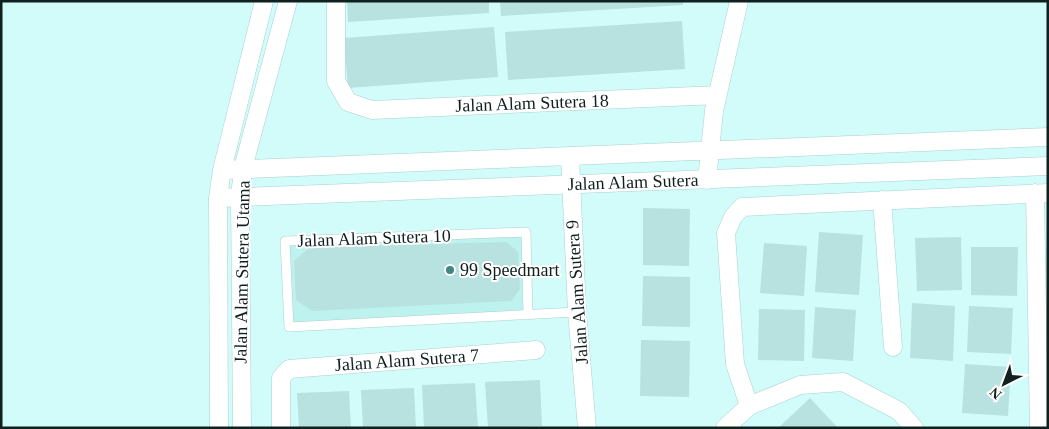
<svg xmlns="http://www.w3.org/2000/svg" width="1049" height="429" font-family="Georgia,serif">
  <rect width="100%" height="100%" fill="#d1fcfa"/>
  <path fill="#bdf2ef" d="M522 236 523 311 292 323 289 246Z"/>
  <path fill="#b8e2e0" d="M347 1H489V13L348 22Z
    M500 1H683V5L501 16Z
    M682 21 685 69 508 80 505 32Z
    M494 27 498 77 348 88 344 38Z
    M643 208 690 209 689 266 643 265Z
    M819 232 863 235 859 295 815 292Z
    M961 237 962 290 917 291 915 238Z
    M507 242 518 252 520 289 511 301 312 311 296 300 294 261 310 247Z
    M764 243 807 246 804 296 760 293Z
    M971 247H1018L1017 296 971 295Z
    M643 276 690 277V327L642 326Z
    M912 303 955 306 953 361 910 358Z
    M969 306 1013 308 1011 354 967 352Z
    M815 307 856 310 853 361 812 358Z
    M759 309 805 310 804 361 758 360Z
    M641 340 690 341 689 397 640 396Z
    M965 364 1011 367 1008 416 962 413Z
    M540 380 542 426 488 428 485 382Z
    M475 383 478 428H424L422 385Z
    M414 388 416 428H363L361 390Z
    M349 391 351 428H299L297 393Z
    M810 398 838 428H778Z"/>
  <g fill="none" stroke-linecap="round" stroke-linejoin="round">
    <defs>
      <path id="lane" d="M528 315 526 232 285 241 289 327 577 312"/>
      <path id="street" d="M336 1V81L348 102 372 110 718 95
        M570 156 577 312 587 428
        M222 170 1048 137
        M707 180 714 111 739 1
        M1035 193 1039 428
        M218 198 1048 166
        M882 200 893 347
        M749 406 735 364 726 233 733 217 742 207 1048 193
        M219 428 218 198 222 170 264 1
        M242 428 240 198 243 168 288 1
        M281 428V378L289 369 536 350
        M725 428 749 406 800 385 843 382 899 411 914 428"/>
    </defs>
    <use href="#lane" stroke="#a8d2cf" stroke-width="10"/>
    <use href="#street" stroke="#a8d2cf" stroke-width="19"/>
    <use href="#lane" stroke="#fff" stroke-width="9"/>
    <use href="#street" stroke="#fff" stroke-width="18"/>
  </g>
  <circle fill="#3f8785" stroke="#fff" stroke-width="2" cx="450" cy="270" r="5"/>
  <g text-anchor="middle" dominant-baseline="central" stroke-width="4" stroke-linejoin="round" paint-order="stroke">
    <g font-size="18" fill="#10201f" stroke="#fff">
      <text transform="translate(532 103) rotate(-2)">Jalan Alam Sutera 18</text>
      <text transform="translate(633 182) rotate(-2)">Jalan Alam Sutera</text>
      <text transform="translate(374 238) rotate(-2)">Jalan Alam Sutera 10</text>
      <text transform="translate(242 272) rotate(-89)">Jalan Alam Sutera Utama</text>
      <text transform="translate(577 292) rotate(-94)">Jalan Alam Sutera 9</text>
      <text transform="translate(407 360) rotate(-4)">Jalan Alam Sutera 7</text>
    </g>
    <g font-size="18" fill="#10201f" stroke="#fff" text-anchor="start">
      <text x="460" y="270">99 Speedmart</text>
    </g>
  </g>
  <rect width="1049" height="429" fill="none" stroke="#10201f" stroke-width="5"/>
  <g transform="translate(1004 384) rotate(222)" stroke="#ffffff" stroke-width="4" paint-order="stroke">
  <path d="M0-4L9 19L0 12L-9 19Z" fill="#10201f"/>
  <text y="-8" font-size="14" font-weight="bold" text-anchor="middle" fill="#10201f">N</text>
  </g>
</svg>
